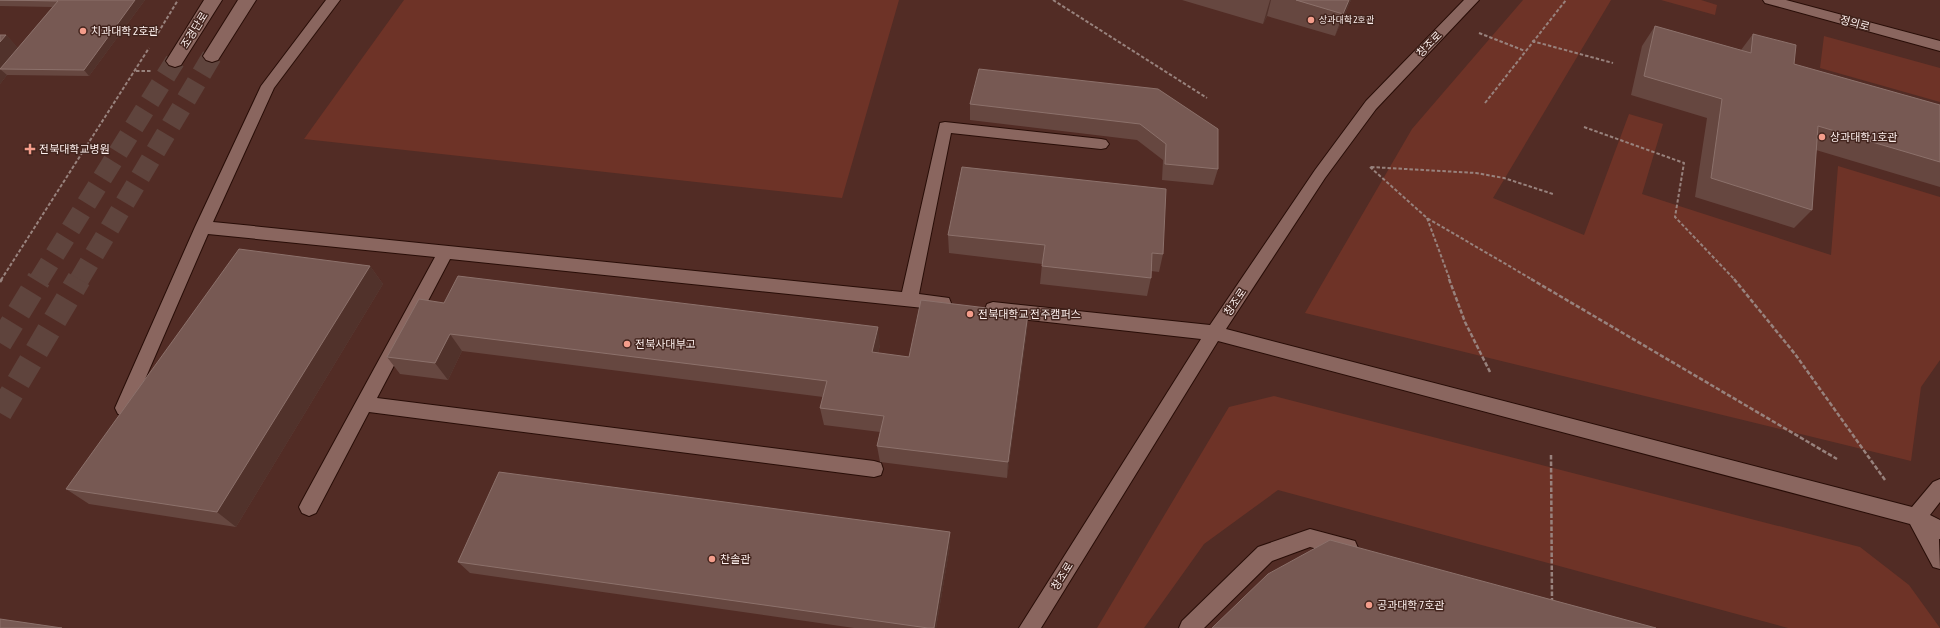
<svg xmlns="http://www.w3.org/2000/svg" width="1940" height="628" font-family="'Asap Condensed','Noto Sans KR',sans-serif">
  <rect width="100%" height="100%" fill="#43251e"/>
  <path fill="#522c25" d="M0 0H1940V628H0Z"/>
  <path fill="#6e3327" d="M404 0H899L842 198 304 139Z
    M1523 0H1611L1493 198 1584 235 1629 114 1663 124 1642 194 1831 255 1838 166 1940 197V360L1921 387 1911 461 1305 313 1412 129Z
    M1661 0H1701L1717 5 1715 15Z
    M1824 36 1940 68V102L1820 68Z
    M1274 396 1860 547 1909 585 1940 628H1788L1278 490 1204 544 1144 628H1097L1229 407Z"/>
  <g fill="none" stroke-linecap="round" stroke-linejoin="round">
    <path stroke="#5f443d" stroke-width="20" stroke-dasharray="20 10" stroke-linecap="butt" d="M39 280 175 61
      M79 280 212 56"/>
    <path stroke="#5f443d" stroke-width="24" stroke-dasharray="24 12" stroke-linecap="butt" d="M0 343 39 279
      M0 413 79 279"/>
    <defs>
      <path id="service" d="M326 0H340L274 88 213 222 902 292 940 123 945 122 1101 139 1106 140 1109 144 1106 148 1101 149 951 133 919 294 949 298 951 303 949 308 943 310 450 259 377 398 874 461 881 463 883 469 881 475 874 477 369 412 316 513 309 516 302 513 299 507 302 501 435 257 208 234 130 414 124 416 118 414 115 408 195 227 261 86Z
        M1464 0H1479L1376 109 1325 178 1226 329 1912 507 1933 482 1940 479V502L1930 515 1940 520V539H1939L1940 569 1933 567 1910 524 1218 341 1041 628H1019L1201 339 993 316 987 314 985 309 987 304 993 302 1210 325 1315 170 1366 101Z
        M1763 0H1786L1940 41V51L1765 3Z
        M1310 529 1355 541 1358 548 1355 555 1348 557 1310 547 1272 561 1204 628H1179L1182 621 1258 547Z"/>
      <path id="tertiary" d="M204 0H222L181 65 175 67 169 65 166 61Z
        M238 0H256L218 60 212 62 206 60 203 56Z"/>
    </defs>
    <use href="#service" stroke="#280d07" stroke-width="2"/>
    <use href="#tertiary" stroke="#280d07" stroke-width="2"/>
    <path stroke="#98827d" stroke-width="2" stroke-dasharray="3.5 2" stroke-linecap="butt" d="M1053 0 1207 98
      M158 33 178 0
      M1479 33 1525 51
      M1532 41 1613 63
      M136 71H151
      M1485 103 1566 0
      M1584 127 1684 163 1675 217 1735 280
      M1370 167 1427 218 1533 280
      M1371 167 1476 173 1504 178 1553 194
      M1427 218 1450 280
      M1 280 149 48"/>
    <path stroke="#98827d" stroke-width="2.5" stroke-dasharray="4.5 2" stroke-linecap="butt" d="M1449 279 1465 322 1490 372
      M1531 279 1837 459
      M1734 279 1795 354 1885 480
      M0 282 2 279
      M1551 455 1552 602"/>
    <use href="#service" fill="#8a665f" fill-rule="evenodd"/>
    <use href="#tertiary" fill="#8a665f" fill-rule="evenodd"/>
  </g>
  <path fill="#664740" d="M0 0H145L89 76 7 75 0 84V35H6L18 48 52 7 0 6Z
    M1182 0H1351L1335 36 1267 16 1263 24Z
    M1655 26 1741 50 1753 34 1794 64 1940 105V187L1816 150 1812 210 1794 228 1695 197 1707 118 1631 95 1642 46Z
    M1158 89 1218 169 1213 185 1162 180 1163 160 1137 140 970 120V104Z
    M948 235 1163 254 1159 272 1151 271V278L1147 296 1040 284 1042 264 949 253Z
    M370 266 383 284 236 527 89 504 66 489Z
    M444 303 880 345 878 353 909 357 1028 313 1027 330 1007 478 880 462 877 446 880 432 824 425 820 408 823 397 462 351 448 380 400 374 387 357Z
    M950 532V545L936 628H854L470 573 458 562Z"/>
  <path fill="#51322b" d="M135 0H145L89 76 84 70Z
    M1270 0H1271L1267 16 1263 24Z
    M1349 0H1351L1335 36 1343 14Z
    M6 35 24 54 0 69 7 75 0 84V42Z
    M370 266 383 284 236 527 217 512Z
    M1028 313 1027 330 1007 478 1008 462Z
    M878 327 880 345 874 369 872 352Z
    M450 334 462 351 448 380 435 363Z
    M950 532V545L936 628H934Z"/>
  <path fill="#775953" stroke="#8c716b" d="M0 0H135L84 70 0 69 58 1Z
    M1296 0H1349L1343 14Z
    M1655 26 1751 53 1753 34 1796 45 1794 64 1940 105V162L1818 126 1812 210 1711 178 1722 99 1644 76Z
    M0 35H6L0 42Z
    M979 69 1158 89 1218 129V169L1165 164 1166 144 1140 124 970 104Z
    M962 167 1166 189 1163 254 1152 253 1151 278 1042 266 1045 245 948 235Z
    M239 249 370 266 217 512 66 489Z
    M458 276 878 327 872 352 909 357 921 300 1028 313 1008 462 877 446 884 416 820 408 827 381 450 334 435 363 387 357 419 299 444 303Z
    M499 472 950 532 934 628H928L458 562Z
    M1330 540 1656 628H1212L1268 574Z
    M0 619 62 628H0Z"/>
  <g fill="#f49d8b" stroke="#43251e" stroke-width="1.5">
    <circle cx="1311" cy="20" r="4"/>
    <circle cx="83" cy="31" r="4"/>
    <circle cx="1822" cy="137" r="4"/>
    <path d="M28 143h4v4h4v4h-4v4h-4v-4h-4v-4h4z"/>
    <circle cx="970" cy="314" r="4"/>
    <circle cx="627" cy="344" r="4"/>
    <circle cx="712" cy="559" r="4"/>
    <circle cx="1369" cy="605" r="4"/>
  </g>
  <g text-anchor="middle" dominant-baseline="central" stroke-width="3" stroke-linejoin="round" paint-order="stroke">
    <g font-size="9" fill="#fef1ef" stroke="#43251e" text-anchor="start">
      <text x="1319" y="20">상과대학 2호관</text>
    </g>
    <g font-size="11" fill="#fef1ef" stroke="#43251e">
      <text transform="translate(1855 23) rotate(15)">정의로</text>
      <text transform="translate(194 30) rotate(-58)">조경단로</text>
      <text transform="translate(1429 44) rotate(-46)">창조로</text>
      <text transform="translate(1235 302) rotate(-56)">창조로</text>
      <text transform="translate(1062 576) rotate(-58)">창조로</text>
    </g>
    <g font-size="11" fill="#fef1ef" stroke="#43251e" text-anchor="start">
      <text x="91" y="31">치과대학 2호관</text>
      <text x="1830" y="137">상과대학 1호관</text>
      <text x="39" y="149">전북대학교병원</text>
      <text x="978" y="314">전북대학교 전주캠퍼스</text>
      <text x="635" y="344">전북사대부고</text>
      <text x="720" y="559">찬솔관</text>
      <text x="1377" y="605">공과대학 7호관</text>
    </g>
  </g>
</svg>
